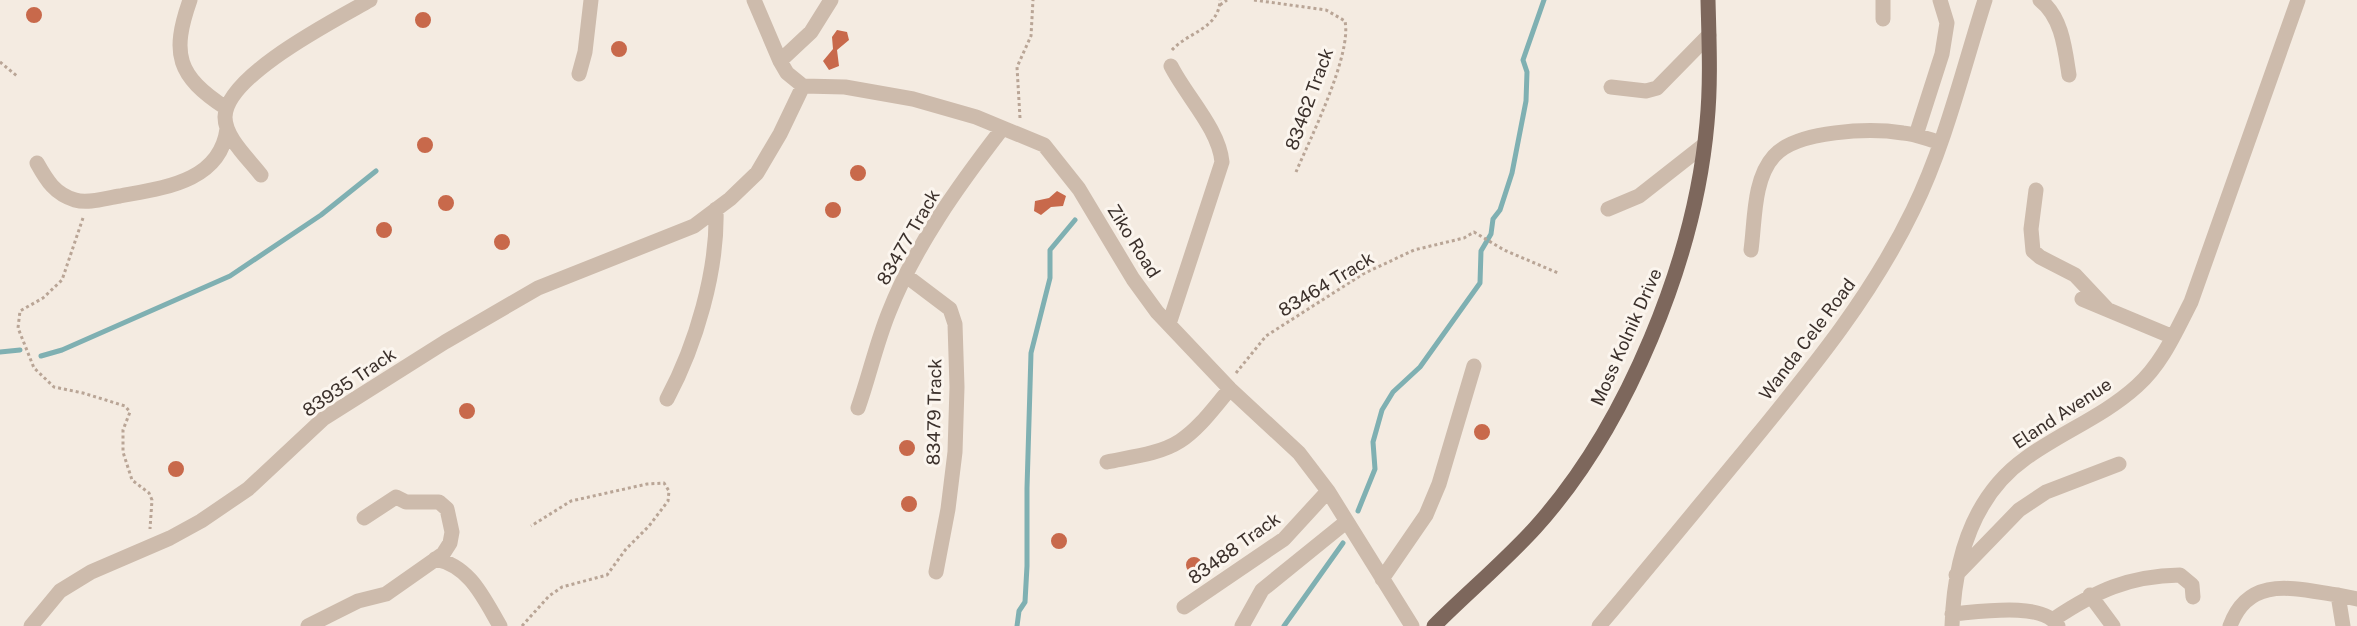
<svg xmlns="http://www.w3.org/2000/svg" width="2357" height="626" font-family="'Public Sans',sans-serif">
  <rect width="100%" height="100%" fill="#f4ebe1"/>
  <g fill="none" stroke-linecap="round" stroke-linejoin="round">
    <path stroke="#7fb0b2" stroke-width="5" d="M0 352 20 350
      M41 356 62 350 230 276 321 215 376 171
      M1358 511 1375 469 1373 442 1382 410 1393 392 1420 367 1480 283 1481 251 1491 234 1493 219 1500 210 1512 173 1526 101 1527 72 1523 60 1544 0
      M1017 626 1019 611 1025 602 1027 566V488L1031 353 1050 278V250L1075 220
      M1284 626 1343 543"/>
  </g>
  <path fill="#c8694b" d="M26 15a8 8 0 1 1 16 0a8 8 0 1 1-16 0Z
    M415 20a8 8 0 1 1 16 0a8 8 0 1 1-16 0Z
    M837 30 847 32 849 40 837 50 839 66 829 70 823 61 833 49 832 37Z
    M611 49a8 8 0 1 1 16 0a8 8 0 1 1-16 0Z
    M417 145a8 8 0 1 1 16 0a8 8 0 1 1-16 0Z
    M850 173a8 8 0 1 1 16 0a8 8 0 1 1-16 0Z
    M1057 191 1066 196 1063 206 1051 207 1041 215 1034 211 1035 201 1049 198Z
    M438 203a8 8 0 1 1 16 0a8 8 0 1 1-16 0Z
    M825 210a8 8 0 1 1 16 0a8 8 0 1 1-16 0Z
    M376 230a8 8 0 1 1 16 0a8 8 0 1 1-16 0Z
    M494 242a8 8 0 1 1 16 0a8 8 0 1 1-16 0Z
    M459 411a8 8 0 1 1 16 0a8 8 0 1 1-16 0Z
    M1474 432a8 8 0 1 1 16 0a8 8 0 1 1-16 0Z
    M899 448a8 8 0 1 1 16 0a8 8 0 1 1-16 0Z
    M168 469a8 8 0 1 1 16 0a8 8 0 1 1-16 0Z
    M901 504a8 8 0 1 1 16 0a8 8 0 1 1-16 0Z
    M1051 541a8 8 0 1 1 16 0a8 8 0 1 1-16 0Z
    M1186 565a8 8 0 1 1 16 0a8 8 0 1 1-16 0Z"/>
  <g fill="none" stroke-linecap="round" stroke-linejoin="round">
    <path stroke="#b9a596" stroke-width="3" stroke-dasharray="3 3" stroke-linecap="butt" d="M1254 0 1326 10 1345 21C1352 55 1310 139 1296 172
      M1220 5 1227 0
      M1172 50C1188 32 1219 29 1220 0
      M0 62 17 76
      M1020 118 1017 67 1031 36 1033 0
      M83 218 62 280 43 298 20 311 18 328 34 368 54 387 83 393 125 406 130 412 123 430V452L132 480 149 493 152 500 150 529
      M1236 373 1266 336 1363 274 1414 250 1464 238 1474 232 1504 250 1558 273
      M522 626 549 596 562 587 607 575 626 549 649 526 668 501 669 491 664 483 647 484 571 501 531 526"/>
    <path stroke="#cdbbac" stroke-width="15" d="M190 0C171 54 177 76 226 108
      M754 0 780 61 787 73 803 86 845 87 913 99 976 117 1044 145 1079 189 1133 279 1157 312 1230 389 1299 453 1328 491 1412 626
      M2040 0C2062 17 2065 49 2069 75
      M1883 19V0
      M780 61 811 32 831 0
      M579 74 585 52 591 0
      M1611 87 1646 91 1657 88 1709 35
      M1916 135 1942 54 1947 23 1940 0
      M37 163C47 181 55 194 75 200 89 204 106 198 120 196 163 188 220 182 227 129
      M261 175C249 159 225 138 225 117 226 75 337 19 370 0
      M2036 190 2031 229 2033 251 2040 257 2075 275 2107 309
      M1608 209 1639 196 1704 145
      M1751 250C1755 221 1753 179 1774 156 1797 130 1871 128 1903 133 1916 134 1927 139 1939 142
      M905 275 950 309 955 324 957 387 955 452 948 509 936 572
      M2082 299 2173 337
      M1169 324 1222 162C1219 129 1186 96 1171 66
      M667 399C696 345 718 270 716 209
      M858 408C869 377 876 344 889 312 915 246 958 186 1002 129
      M1107 462C1131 457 1160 454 1180 441 1200 428 1215 406 1230 389
      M435 559C470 566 483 597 500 626
      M1956 575 2019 510 2046 492 2119 464
      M1382 579 1426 515 1439 484 1474 366
      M2090 595 2113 626
      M2338 595 2357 599
      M1184 607 1284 539 1328 491
      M1952 614C1978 612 2043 601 2058 626
      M2054 619C2096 591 2128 576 2180 575L2192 585 2193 597
      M31 626 60 591 91 572 170 538 201 521 248 489 323 419 445 342 538 288 694 226 730 199 757 173 780 134 803 86
      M308 626 358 601 386 594 443 554 450 543 452 532 447 509 439 502H406L396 497 364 518
      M1242 626 1262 590 1346 522
      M1599 626C1649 567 1698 507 1747 448 1809 372 1870 299 1913 210 1945 145 1963 69 1985 0
      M1952 626C1954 562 1971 497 2026 458 2062 432 2104 416 2137 386 2162 364 2176 331 2191 302L2298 0
      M2230 626C2249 574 2295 589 2338 595L2343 626"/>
    <path stroke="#7d675c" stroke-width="15" d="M1434 626C1467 593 1504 562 1535 528 1627 426 1695 259 1707 123 1711 82 1709 41 1708 0"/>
  </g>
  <g text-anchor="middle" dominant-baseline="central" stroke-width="6" stroke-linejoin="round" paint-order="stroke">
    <g font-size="18" fill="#3b302b" stroke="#fbf5ee">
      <text transform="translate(1309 99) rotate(-70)">83462 Track</text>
      <text transform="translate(908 237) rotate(-60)">83477 Track</text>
      <text transform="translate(1134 241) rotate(58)">Ziko Road</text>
      <text transform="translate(1326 284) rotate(-31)">83464 Track</text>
      <text transform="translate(1626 337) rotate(-66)">Moss Kolnik Drive</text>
      <text transform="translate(1807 339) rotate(-53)">Wanda Cele Road</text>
      <text transform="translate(349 382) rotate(-34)">83935 Track</text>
      <text transform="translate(934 412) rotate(-89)">83479 Track</text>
      <text transform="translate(2062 413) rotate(-33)">Eland Avenue</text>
      <text transform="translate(1234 548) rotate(-36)">83488 Track</text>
    </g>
  </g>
</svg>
